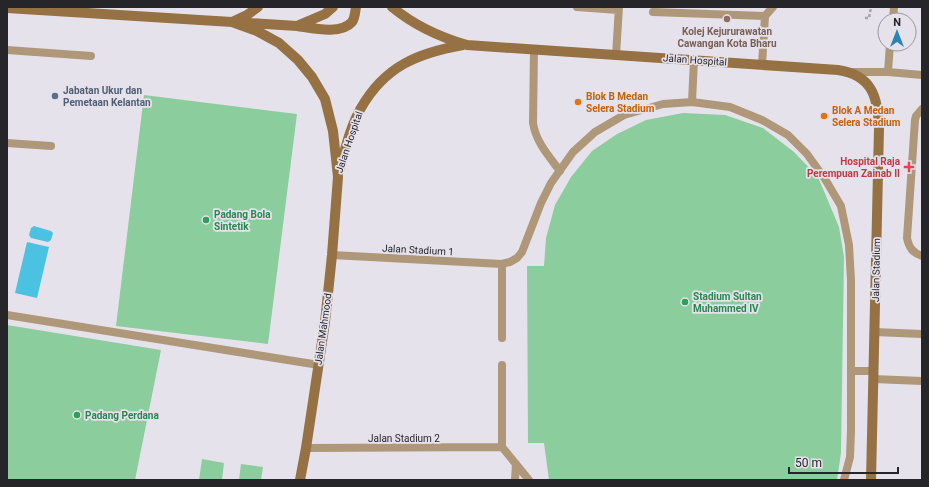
<svg xmlns="http://www.w3.org/2000/svg" width="929" height="487" font-family="Roboto,sans-serif">
  <rect width="100%" height="100%" fill="#e5e2ec"/>
  <path fill="#8ccd9d" d="M144 95 297 114 268 344 116 326Z
    M683 113 725 115 763 128 794 152 818 177 839 227 844 257 841 453 837 480H549L544 443H528L527 266H544L546 238 555 205 571 177 592 151 617 134 646 120Z
    M7 325 161 350 135 480H7Z
    M202 459 224 463 222 480H199Z
    M241 464 263 467 261 480H239Z"/>
  <path fill="#4cc2e3" d="M34 226 51 231 53 233 51 240 48 242 31 238 29 235 31 228Z
    M27 242 49 247 37 298 15 293Z"/>
  <g fill="none" stroke-linecap="round" stroke-linejoin="round">
    <path stroke="#a4a2aa" stroke-width="2.5" stroke-dasharray="3 2" stroke-linecap="butt" d="M865 18H869L871 7"/>
    <path stroke="#af9779" stroke-width="8" d="M577 7 618 10
      M653 12 765 16 773 7
      M893 20 894 7
      M534 49 533 123C536 142 548 155 560 171
      M7 50 91 56
      M616 55 619 7
      M762 65 765 16
      M850 72H888L922 75
      M888 72 890 44
      M692 102 694 60
      M922 109 916 116 915 120 907 238C909 248 913 253 922 256
      M7 143 51 146
      M332 255 502 264
      M7 315 319 365
      M874 332 922 334
      M502 338V264L510 262 517 258 522 252 541 203 551 183 573 152 595 132 624 115 663 104 692 102 730 107 762 120 788 135 807 154 825 179 841 206 849 245 851 280V431L850 457 844 480
      M502 365V447L529 480
      M851 371H873
      M873 379 922 381
      M306 448 502 447
      M515 480 516 464"/>
    <path stroke="#957143" stroke-width="10" d="M392 7C415 26 439 37 467 45L838 70C872 75 878 97 879 128L871 480
      M7 8 297 26C312 28 341 35 352 22 355 18 355 12 356 7
      M232 22 257 31 279 43 298 60 312 77 325 99 333 131 338 177 332 255 325 322 306 448 300 480
      M232 22 247 15 258 7
      M299 25 325 14 333 7
      M339 171C345 150 350 127 361 108 385 66 418 53 463 45"/>
  </g>
  <circle fill="#8d6e63" stroke="#e5e2ec" stroke-width="1.5" cx="727" cy="19" r="4"/>
  <circle fill="#5c6f8a" stroke="#e5e2ec" stroke-width="1.5" cx="55" cy="96" r="4"/>
  <g fill="#e8710a" stroke="#e5e2ec" stroke-width="1.5">
    <circle cx="578" cy="102" r="4"/>
    <circle cx="824" cy="116" r="4"/>
  </g>
  <path fill="#e0444e" stroke="#e5e2ec" stroke-width="1.5" d="M907 161h4v4h4v4h-4v4h-4v-4h-4v-4h4z"/>
  <g fill="#2e9e5b" stroke="#e5e2ec" stroke-width="1.5">
    <circle cx="206" cy="220" r="4"/>
    <circle cx="685" cy="302" r="4"/>
    <circle cx="77" cy="415" r="4"/>
  </g>
  <g text-anchor="middle" dominant-baseline="central" stroke-width="3.5" stroke-linejoin="round" paint-order="stroke">
    <g font-size="10" font-weight="bold" fill="#785e54" stroke="#e5e2ec">
      <text x="727" y="31">Kolej Kejururawatan<tspan x="727" dy="12">Cawangan Kota Bharu</tspan></text>
    </g>
    <g font-size="10" fill="#262529" stroke="#e5e2ec">
      <text transform="translate(695 60) rotate(4)">Jalan Hospital</text>
      <text transform="translate(349 142) rotate(-71)">Jalan Hospital</text>
      <text transform="translate(418 250) rotate(3)">Jalan Stadium 1</text>
      <text transform="translate(876 270) rotate(-89)">Jalan Stadium</text>
      <text transform="translate(323 329) rotate(-82)">Jalan Mahmood</text>
      <text x="404" y="438">Jalan Stadium 2</text>
    </g>
    <g font-size="10" font-weight="bold" fill="#4e5e75" stroke="#e5e2ec" text-anchor="start">
      <text x="63" y="90">Jabatan Ukur dan<tspan x="63" dy="12">Pemetaan Kelantan</tspan></text>
    </g>
    <g font-size="10" font-weight="bold" fill="#c56008" stroke="#e5e2ec" text-anchor="start">
      <text x="586" y="96">Blok B Medan<tspan x="586" dy="12">Selera Stadium</tspan></text>
      <text x="832" y="110">Blok A Medan<tspan x="832" dy="12">Selera Stadium</tspan></text>
    </g>
    <g font-size="10" font-weight="bold" fill="#be3a42" stroke="#e5e2ec" text-anchor="end">
      <text x="900" y="161">Hospital Raja<tspan x="900" dy="12">Perempuan Zainab II</tspan></text>
    </g>
    <g font-size="10" font-weight="bold" fill="#27864d" stroke="#e5e2ec" text-anchor="start">
      <text x="214" y="214">Padang Bola<tspan x="214" dy="12">Sintetik</tspan></text>
      <text x="693" y="296">Stadium Sultan<tspan x="693" dy="12">Muhammed IV</tspan></text>
      <text x="85" y="415">Padang Perdana</text>
    </g>
  </g>
  <rect width="929" height="487" fill="none" stroke="#262529" stroke-width="16"/>
  <g transform="translate(897 32)"><circle r="19" fill="#e5e2ec" stroke="#99969e"/>
  <path d="M0-3L7 15L0 10L-7 15Z" fill="#2c84b3"/>
  <text y="-6" font-size="11" font-weight="bold" text-anchor="middle" fill="#262529">N</text>
  </g>
  <path d="M789 467v6h109v-6" fill="none" stroke="#262529" stroke-width="2"/>
  <text x="795" y="467" font-size="12" fill="#262529" stroke="#e5e2ec" stroke-width="3" paint-order="stroke">50 m</text>
</svg>
